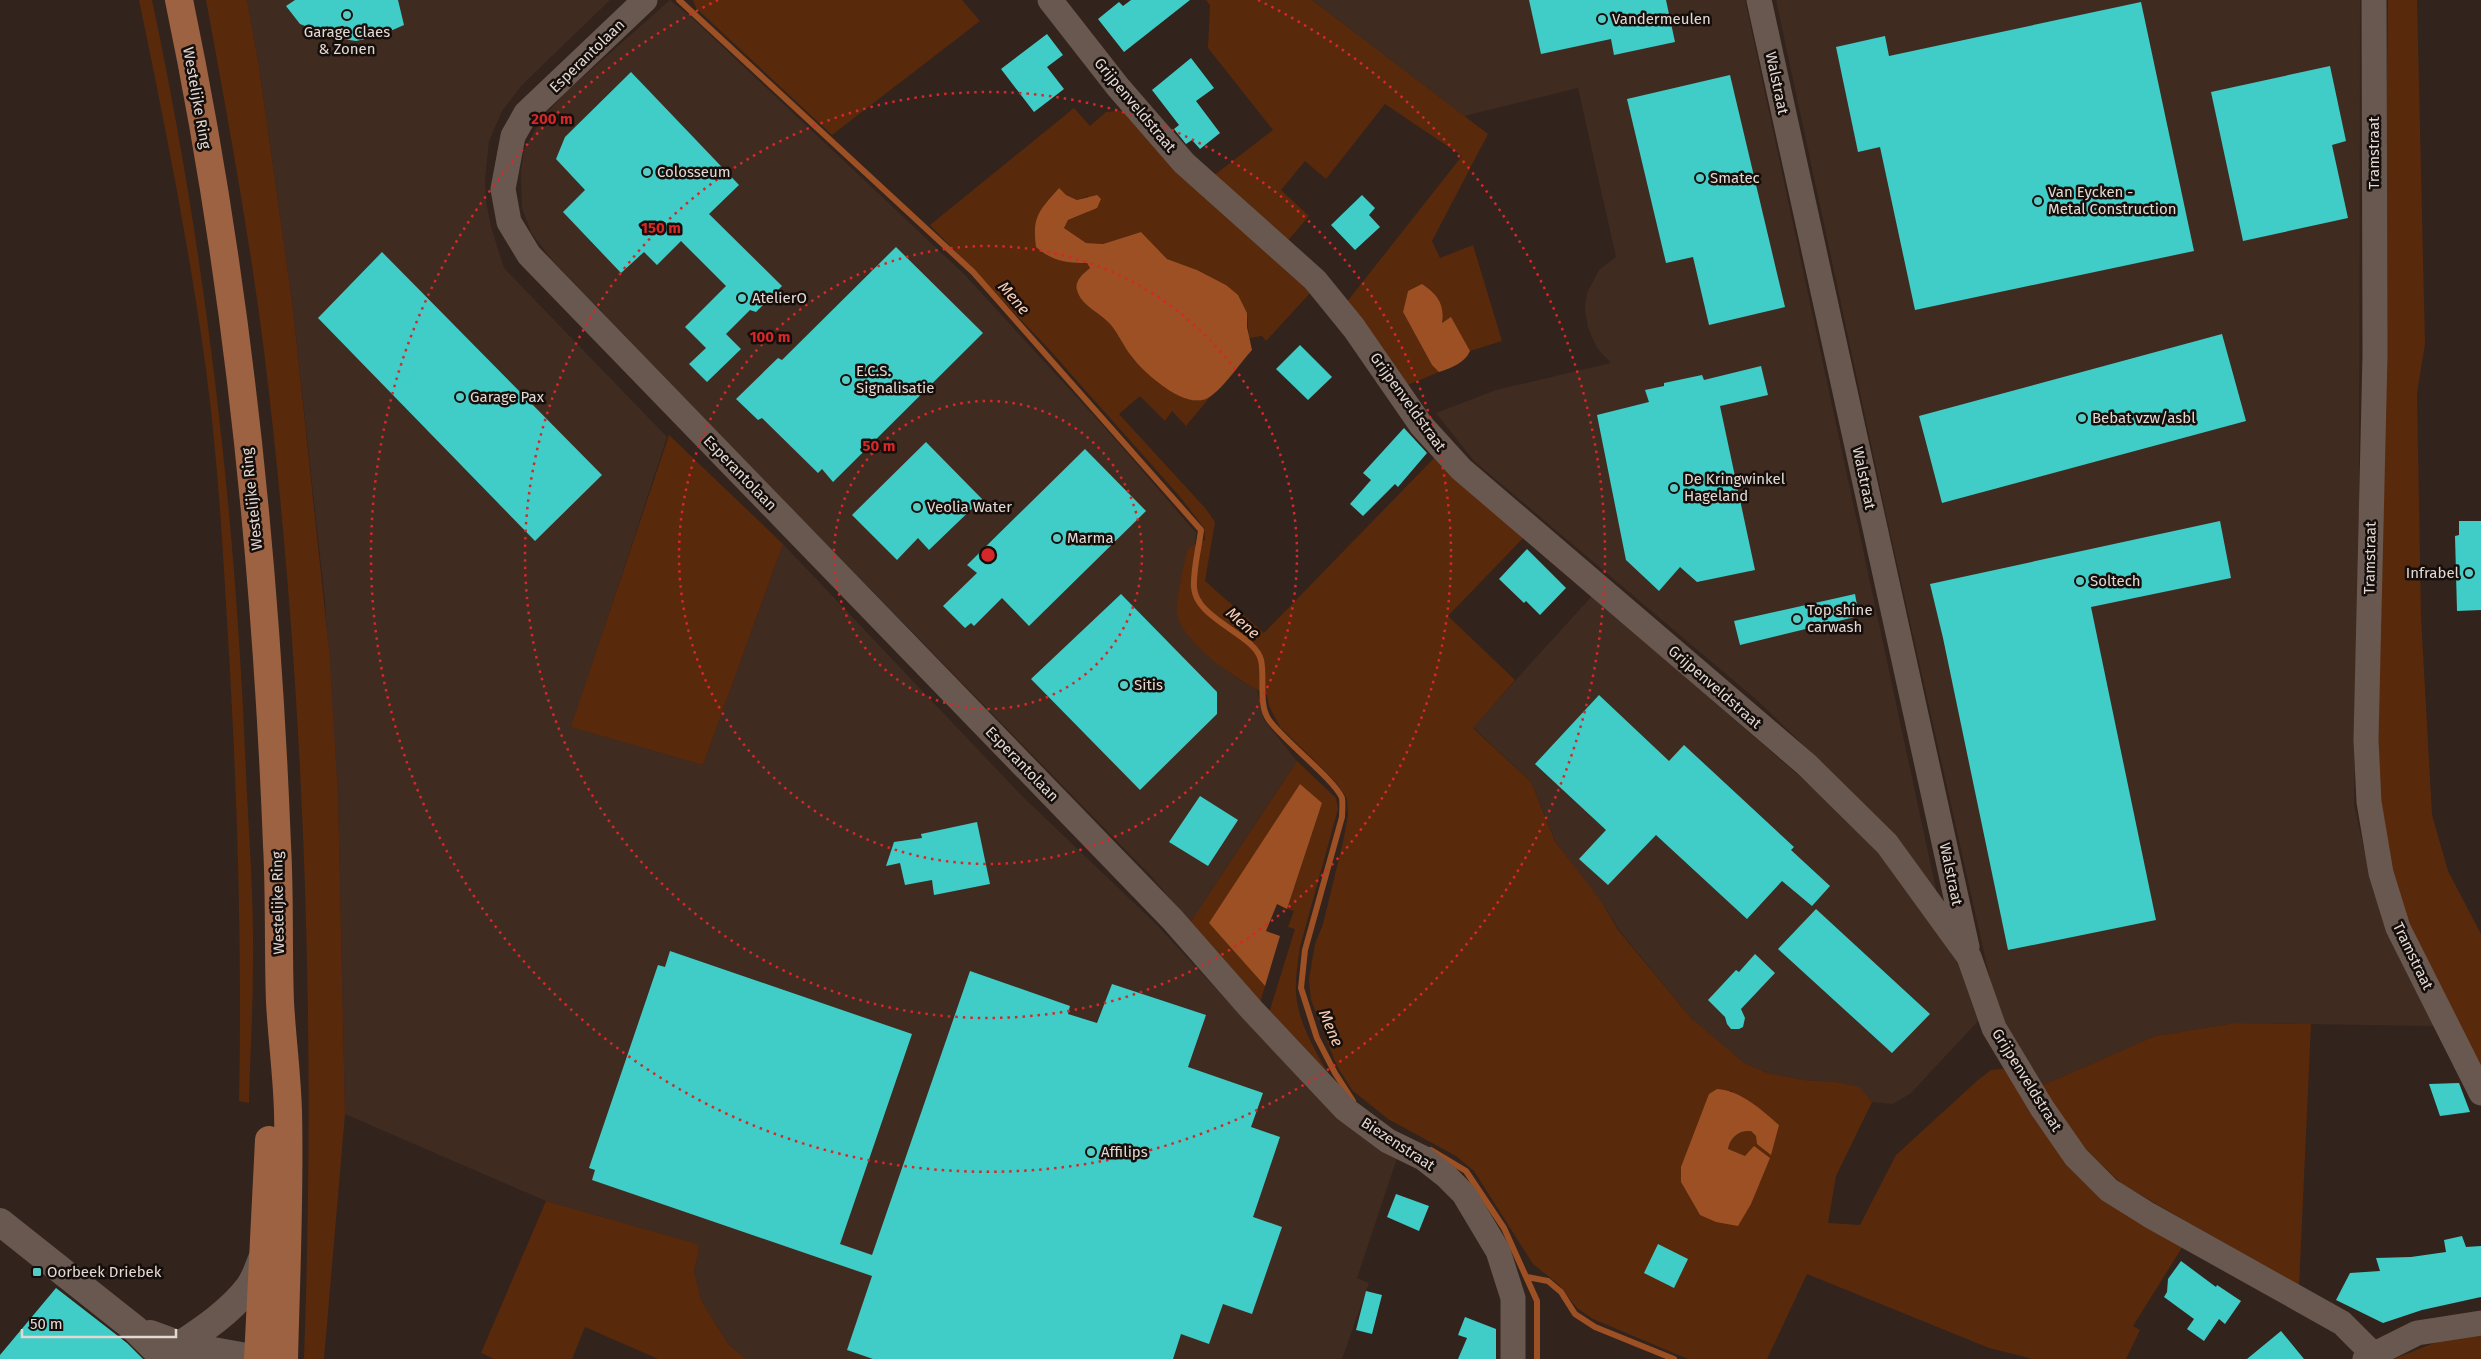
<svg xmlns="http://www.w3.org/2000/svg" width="2481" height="1359" font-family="'Fira Sans',sans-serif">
  <rect width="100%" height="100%" fill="#32231c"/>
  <path fill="#402b21" d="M247 0H610L522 85 502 111 489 141 485 179 486 201 491 227 504 268 667 437 572 727 703 765 783 544 1021 795 1156 924 1248 1023 1399 1152 1357 1278 1369 1283 1342 1359H746L728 1344 701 1300 694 1270 699 1251 696 1244 546 1201 345 1114 338 795 325 602 293 309 259 67Z
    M670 0 691 17 965 275 1115 439 1196 533 1195 545 1188 548 1177 606 1182 626 1199 647 1235 677 1257 690 1264 720 1297 761 1190 923 1153 878 789 506 551 259 531 232 522 208 521 172 524 150 535 130 545 115 565 93Z
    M1312 0H1745L1937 894 1856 796 1759 702 1474 461 1436 413 1496 390 1611 363 1597 348 1588 328 1585 309 1587 293 1599 270 1616 257 1578 88 1464 116Z
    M1776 0H2360L2359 515 2354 805 2374 893 2435 1026 2235 1023 2155 1036 2041 1086 2007 1030 1994 997 1886 514Z
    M1592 596 1873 840 1921 904 1958 964 1978 1021 1911 1093 1893 1104 1872 1102 1858 1087 1836 1082 1803 1080 1768 1073 1744 1063 1713 1038 1692 1019 1619 930 1603 904 1579 874 1555 840 1531 782 1473 727Z"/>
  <path fill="#59290c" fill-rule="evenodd" d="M139 0H152C206 254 236 515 246 774 249 837 254 901 253 964 253 1010 250 1057 249 1103L239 1101C242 958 238 815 230 672 224 569 219 464 205 362 188 240 164 120 139 0Z
    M206 0H247L259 67 293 309 329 650 338 795 345 1114 324 1359H304C316 1025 305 691 265 359 250 239 228 119 206 0Z
    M693 0H962L980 21 832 135 696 8Z
    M1206 0H1312L1488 134 1432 241 1440 258 1473 245 1502 341 1470 351 1451 318 1442 323 1408 291 1403 312 1432 365 1439 372 1405 386 1346 303 1462 156 1385 104 1326 179 1305 161 1281 190 1309 216 1284 245 1208 180 1273 130 1208 48 1210 5Z
    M2388 0H2417L2425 344 2417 393 2421 617 2432 815 2448 871 2481 934V1071L2423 962 2394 889 2377 782Z
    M1074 108 1090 126 1106 112 1128 110 1312 291 1266 341 1262 336 1249 338 1247 313 1226 285 1197 270 1167 259 1141 232 1103 244 1086 243 1064 228 1068 220 1088 212V196L1078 200 1066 195 1045 205 1074 263H1087L1090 268 1083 274 1087 305 1112 325 1132 358 1159 384 1197 401 1210 397 1186 426 1172 411 1165 421 1140 396 1119 414 1206 509 1215 522 1205 581 1264 633 1437 455 1526 535 1448 616 1515 680 1473 728 1531 782 1555 841 1603 904 1618 930 1692 1019 1744 1063 1768 1073 1803 1080 1836 1082 1859 1087 1872 1102 1836 1176 1828 1223 1860 1225 1896 1155 1978 1080 1991 1070 2003 1069 2019 1083 2055 1138 2183 1246 2133 1326 2140 1330 2126 1359H2033L1989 1348 1807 1274 1767 1359H1688L1593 1319 1577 1308 1558 1284 1533 1264 1474 1171 1456 1156 1388 1119 1352 1090 1337 1066 1311 1000 1309 980 1315 944 1323 924 1343 842 1348 815 1347 799 1338 785 1325 771 1280 727 1269 706 1267 695C1239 681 1183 645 1177 613 1175 604 1185 558 1188 548L1205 540 1204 528 1181 498 1047 347 930 225ZM1731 1090 1771 1154 1751 1131C1738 1130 1730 1138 1728 1150L1745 1156 1700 1215 1681 1182Z
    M669 435 783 544 703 765 571 727Z
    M1297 761 1336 798 1338 809 1300 947C1298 962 1295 978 1296 994 1299 1027 1320 1059 1336 1087L1269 1013 1295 929 1288 927 1294 911 1287 909 1322 803 1209 923 1265 986 1260 1003 1190 923Z
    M2235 1023 2311 1024 2299 1287 2122 1184 2078 1143 2041 1086 2155 1036Z
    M546 1201 697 1244 699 1251 694 1270 701 1300 728 1344 746 1359H658L585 1327 572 1359H494L481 1353Z
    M2481 1335V1359H2394L2439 1341Z"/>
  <path fill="#9d5023" d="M1059 188 1066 195 1077 200 1097 195 1101 199 1097 208 1068 220 1064 228 1086 243 1103 244 1141 232 1167 259 1197 270 1226 285 1238 295 1247 313V327L1252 350C1239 364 1227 384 1211 396 1189 414 1145 374 1132 357 1124 347 1119 335 1111 325 1101 313 1081 306 1077 290 1074 281 1084 273 1090 268L1087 263C1066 263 1052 261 1036 247 1032 216 1039 211 1059 188Z
    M1422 284C1437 294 1445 304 1442 323L1451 317 1470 351C1465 363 1451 368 1439 372L1432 365 1403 312 1408 291Z
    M1300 784 1322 803 1287 909 1277 904 1266 931 1280 936 1265 986 1209 923Z
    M1717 1089C1740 1090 1762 1110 1779 1125L1771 1155 1757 1144 1756 1136 1751 1131C1738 1130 1730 1138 1728 1149L1745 1156 1754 1146 1770 1158 1751 1204 1738 1226 1716 1222 1700 1215 1681 1182V1167L1709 1094Z"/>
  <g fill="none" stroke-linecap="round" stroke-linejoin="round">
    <path stroke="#9d5023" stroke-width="6" d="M679 0 973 272 1201 530C1199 548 1193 569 1194 587 1195 619 1255 634 1261 660 1265 677 1258 705 1269 720 1284 741 1335 780 1342 798 1343 803 1342 812 1342 817L1305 950 1301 988 1317 1038 1335 1073 1353 1101
      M1431 1150 1466 1171 1504 1228 1537 1301V1359
      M1527 1277 1548 1281 1561 1292 1575 1314 1595 1327 1674 1359"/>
  </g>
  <path fill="#40cdc7" d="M295 0H398L404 25 379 36 356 41 336 38 300 24 286 6Z
    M1131 0H1190L1124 52 1098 19 1119 2 1123 6Z
    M1529 0H1666L1675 42 1614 55 1611 39 1541 54Z
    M2141 2 2194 251 1915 310 1880 147 1858 152 1836 47 1885 36 1889 56Z
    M1047 34 1063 55 1047 67 1064 89 1034 112 1001 69Z
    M1191 58 1214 88 1196 101 1220 133 1200 149 1192 140 1186 144 1174 129 1179 125 1152 90Z
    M2330 66 2346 141 2332 145 2348 218 2243 241 2211 92Z
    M631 72 739 185 709 214 782 286 756 312 750 310 726 334 741 349 707 382 689 364 706 348 685 327 726 286 681 241 657 265 644 252 621 273 563 212 585 190 556 159 565 137Z
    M1730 75 1785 307 1709 325 1693 257 1666 263 1627 99Z
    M1362 195 1375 208 1369 215 1380 227 1355 250 1331 225Z
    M896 247 983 333 833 482 822 469 818 473 762 418 758 420 736 399 778 358 782 360Z
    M382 252 602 475 535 541 318 318Z
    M2222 334 2246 421 1942 503 1919 416Z
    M1300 345 1332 377 1308 400 1276 369Z
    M1761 366 1768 395 1720 406 1755 570 1697 582 1680 567 1659 591 1626 560 1597 415 1649 402 1645 390 1664 386V383L1702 375 1704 380Z
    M1404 428 1427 453 1398 487 1395 484 1363 516 1350 504 1371 480 1363 473Z
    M926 442 982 499 929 550 918 538 897 560 852 515Z
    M1085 449 1146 511 1029 626 1002 598 974 626 971 623 965 628 943 606 977 573 967 565Z
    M2220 521 2231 578 2091 607 2156 920 2008 950 1943 638 1930 584Z
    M2459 521H2481V610L2457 611 2455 536 2459 535Z
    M1527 549 1566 588 1540 615 1526 601 1524 603 1499 579Z
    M1121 594 1217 692V714L1140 790 1031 679Z
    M1855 594 1859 616 1740 645 1734 621Z
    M1599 695 1669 761 1684 745 1794 847 1791 850 1830 886 1812 906 1782 881 1747 919 1656 835 1608 885 1579 859 1606 830 1535 764Z
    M1200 796 1238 820 1208 866 1169 842Z
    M977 822 990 884 934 895 932 880 905 885 900 863 886 866 894 842 922 838 921 834Z
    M1816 909 1930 1014 1892 1053 1778 949Z
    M670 951 912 1034 840 1244 872 1255 970 971 1070 1006 1068 1014 1097 1023 1112 984 1206 1015 1188 1067 1263 1093 1251 1127 1280 1137 1253 1217 1282 1227 1252 1314 1223 1304 1209 1344 1181 1334 1173 1359H873L847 1350 872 1276 592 1180 595 1170 589 1168 658 965 665 967Z
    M1755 954 1775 973 1741 1009 1745 1018 1743 1027 1739 1029H1731L1727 1024 1725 1017 1708 1000 1736 970 1739 972Z
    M2459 1083 2470 1112 2440 1116 2429 1084Z
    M1396 1194 1429 1206 1419 1231 1387 1217Z
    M2462 1236 2466 1247 2481 1246V1297L2422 1310 2383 1323 2336 1300 2350 1273 2380 1271 2376 1258 2411 1257 2446 1252 2444 1240Z
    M1658 1244 1688 1259 1674 1288 1644 1273Z
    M2181 1261 2216 1287 2217 1285 2241 1301 2225 1324 2219 1319 2204 1341 2187 1329 2194 1319 2164 1297 2167 1292 2168 1279Z
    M56 1288 127 1343 143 1359H0V1355Z
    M1366 1291 1382 1295 1372 1334 1356 1330Z
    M1465 1317 1496 1329V1359H1458L1467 1338 1458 1335Z
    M2281 1331 2304 1359H2247Z"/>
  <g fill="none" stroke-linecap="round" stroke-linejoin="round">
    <path stroke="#68584f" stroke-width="25" d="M645 0 526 113 513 136 503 189 509 222 529 255 1172 919 1252 1010 1345 1109 1388 1141 1423 1158 1446 1176 1464 1194 1498 1251 1513 1298V1359
      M1050 0 1118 87 1184 163 1315 280 1354 328 1421 425 1461 469 1807 765 1887 844 1969 957 1994 1028 2042 1108 2076 1157 2109 1190 2149 1215 2342 1323 2373 1354
      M1759 0 1967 947
      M2374 0 2375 355 2366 740 2369 802 2381 873 2398 928 2481 1093
      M2365 1359 2417 1333 2481 1323"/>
    <path stroke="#68584f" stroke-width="28" d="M0 1222 135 1329 154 1348 172 1359
      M150 1334 180 1345 258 1359
      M180 1345C204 1329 231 1311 249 1287 255 1279 258 1268 262 1259"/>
    <path stroke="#9c6242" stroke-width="28" d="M179 0C237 277 266 562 277 845 280 897 278 950 280 1002 282 1039 287 1075 288 1112 290 1194 286 1277 284 1359
      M258 1359 269 1140"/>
  </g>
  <g fill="none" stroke="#d62828" stroke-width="2.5" stroke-dasharray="2.5 5">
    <circle cx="988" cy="555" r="154"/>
    <circle cx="988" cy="555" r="309"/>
    <circle cx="988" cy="555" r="463"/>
    <path d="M1258 0A617 617 0 1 1 718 0"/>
  </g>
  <g fill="#54cdc7" stroke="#150e0b" stroke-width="2">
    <circle cx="347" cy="15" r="5"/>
    <circle cx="1602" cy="19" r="5"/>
    <circle cx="647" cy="172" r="5"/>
    <circle cx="1700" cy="178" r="5"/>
    <circle cx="2038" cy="201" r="5"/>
    <circle cx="742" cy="298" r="5"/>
    <circle cx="846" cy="380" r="5"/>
    <circle cx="460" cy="397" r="5"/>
    <circle cx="2082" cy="418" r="5"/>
    <circle cx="1674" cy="488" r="5"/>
    <circle cx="917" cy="507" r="5"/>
    <circle cx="1057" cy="538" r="5"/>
    <circle cx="2469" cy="573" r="5"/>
    <circle cx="2080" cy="581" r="5"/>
    <circle cx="1797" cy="619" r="5"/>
    <circle cx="1124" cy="685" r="5"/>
    <circle cx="1091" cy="1152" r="5"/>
    <rect x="32" y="1267" width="10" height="10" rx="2.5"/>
  </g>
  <g text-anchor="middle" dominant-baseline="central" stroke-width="5" stroke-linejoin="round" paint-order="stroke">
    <g font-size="15" fill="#e3d9d4" stroke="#150e0b" text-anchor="start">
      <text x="1612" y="19">Vandermeulen</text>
      <text x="347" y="32" text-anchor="middle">Garage Claes<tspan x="347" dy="17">&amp; Zonen</tspan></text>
      <text x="657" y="172">Colosseum</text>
      <text x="1710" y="178">Smatec</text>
      <text x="2048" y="192">Van Eycken -<tspan x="2048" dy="17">Metal Construction</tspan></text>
      <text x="752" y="298">AtelierO</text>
      <text x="856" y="371">E.C.S.<tspan x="856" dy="17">Signalisatie</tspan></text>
      <text x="470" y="397">Garage Pax</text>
      <text x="2092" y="418">Bebat vzw/asbl</text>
      <text x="1684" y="479">De Kringwinkel<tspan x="1684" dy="17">Hageland</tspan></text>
      <text x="927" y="507">Veolia Water</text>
      <text x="1067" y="538">Marma</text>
      <text x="2459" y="573" text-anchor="end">Infrabel</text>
      <text x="2090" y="581">Soltech</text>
      <text x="1807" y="610">Top shine<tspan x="1807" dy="17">carwash</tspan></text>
      <text x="1134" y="685">Sitis</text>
      <text x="1101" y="1152">Affilips</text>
      <text x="47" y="1272">Oorbeek Driebek</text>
    </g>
    <g font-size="15" fill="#e3d9d4" stroke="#150e0b">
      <text transform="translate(587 56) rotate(-44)">Esperantolaan</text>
      <text transform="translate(1777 83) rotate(78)">Walstraat</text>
      <text transform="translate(197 98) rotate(80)">Westelijke Ring</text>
      <text transform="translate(1135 105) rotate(50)">Grijpenveldstraat</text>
      <text transform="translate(2374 153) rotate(-90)">Tramstraat</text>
      <text transform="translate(1408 402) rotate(54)">Grijpenveldstraat</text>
      <text transform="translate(740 473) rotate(46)">Esperantolaan</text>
      <text transform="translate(1864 478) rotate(78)">Walstraat</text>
      <text transform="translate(252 499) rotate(-96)">Westelijke Ring</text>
      <text transform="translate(2370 558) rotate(-89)">Tramstraat</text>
      <text transform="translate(1715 687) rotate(41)">Grijpenveldstraat</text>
      <text transform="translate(1022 764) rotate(46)">Esperantolaan</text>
      <text transform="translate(1951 874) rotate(78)">Walstraat</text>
      <text transform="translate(278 903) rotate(-91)">Westelijke Ring</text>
      <text transform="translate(2413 956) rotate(64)">Tramstraat</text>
      <text transform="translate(2027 1080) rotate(58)">Grijpenveldstraat</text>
      <text transform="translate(1398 1144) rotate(33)">Biezenstraat</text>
    </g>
    <g font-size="16" font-style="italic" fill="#f7cbb4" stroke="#150e0b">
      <text transform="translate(1014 298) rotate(49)">Mene</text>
      <text transform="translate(1243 623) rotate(41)">Mene</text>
      <text transform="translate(1331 1028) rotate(67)">Mene</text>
    </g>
  </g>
  <circle cx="988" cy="555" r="8" fill="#d62828" stroke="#150e0b" stroke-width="2.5"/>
  <g font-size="15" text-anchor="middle" font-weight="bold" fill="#d62828" stroke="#150e0b" stroke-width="5" stroke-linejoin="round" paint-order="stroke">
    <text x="552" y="124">200 m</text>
    <text x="661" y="233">150 m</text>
    <text x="770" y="342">100 m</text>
    <text x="879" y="451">50 m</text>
  </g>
  <path d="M22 1329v8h154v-8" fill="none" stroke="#e3d9d4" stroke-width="2.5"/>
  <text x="30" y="1329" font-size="15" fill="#e3d9d4" stroke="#150e0b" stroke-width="4" paint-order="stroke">50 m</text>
</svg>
